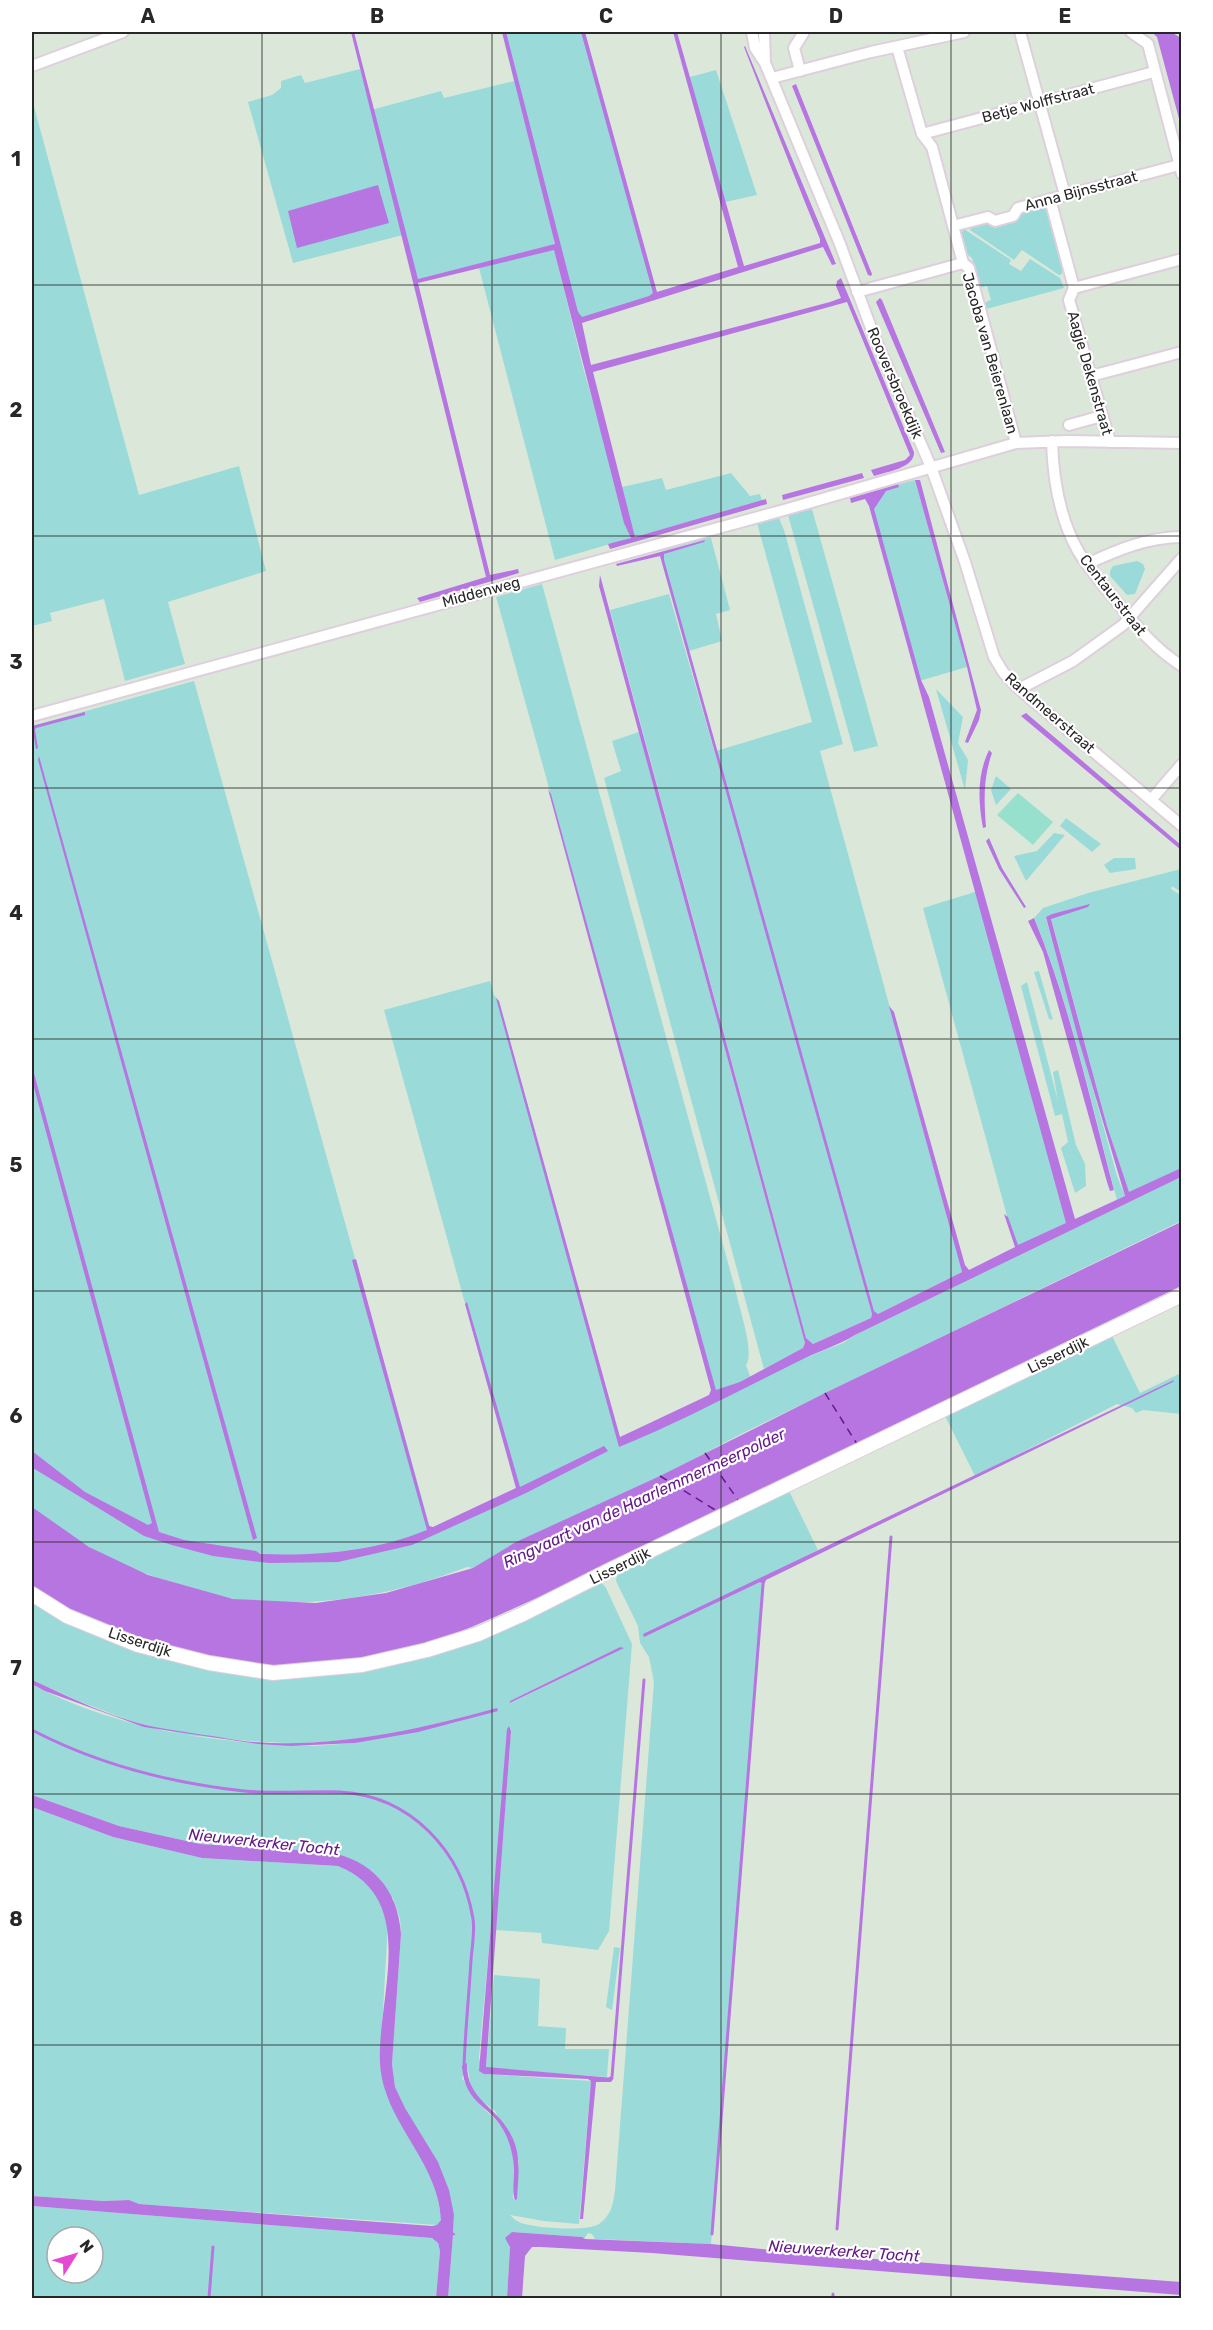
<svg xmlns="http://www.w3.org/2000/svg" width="1213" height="2330" font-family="Rubik,sans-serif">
  <rect width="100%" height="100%" fill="#dbe8d9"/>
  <path fill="#9adad9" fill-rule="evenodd" d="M502 32H582L655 296 579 319 541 185 555 244 552 246 418 279 403 235 293 263 248 102 272 95 281 88V81L301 75 305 83 360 69 371 110 441 91 444 98 514 81Z
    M716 70 757 195 721 203 686 78Z
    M32 99 139 495 239 466 266 571 168 602 185 664 125 681 104 599 50 613 52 621 32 626Z
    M1050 205 1068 270 1062 271V274L1059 275 1022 250 1014 260 970 230 972 225Z
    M964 229 1011 260 1009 264 1021 271 1030 259 1060 278 1064 288 986 309 984 303 991 300 987 286 980 288 972 258 964 252 960 236Z
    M554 249 583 367 631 538 555 560 479 268Z
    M731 473 750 496 760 494 762 501 634 537 622 487 662 478 666 490Z
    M915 480 967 667 919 681 866 493Z
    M812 509 878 746 854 752 788 515Z
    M777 518H779L784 530 843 744 820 751 962 1272 878 1314 874 1311 788 1008 872 1314 871 1318 813 1344 806 1338 610 610 669 594 749 871 716 751 812 722 757 523Z
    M707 535 711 538 730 610 716 614 722 641 689 651 663 560 664 554 704 540 661 551 659 547Z
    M1137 561 1143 564 1145 569 1135 594 1127 595 1110 576V571L1113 566Z
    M542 584 736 1292C739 1308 755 1352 746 1365L751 1379 843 1343 855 1335 1181 1177V1221L743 1433 639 1488 473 1568 467 1567C393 1596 315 1609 235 1599 219 1597 202 1590 186 1586 164 1580 142 1573 121 1564 89 1549 61 1529 32 1509V726L194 681 431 1531 479 1510 516 1488 384 1010 490 981 494 995 499 1001 620 1441 717 1395 497 600 496 597Z
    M936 689 963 717 958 743 968 760 965 790Z
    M639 732 805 1343 803 1348 765 1373 604 778 621 771 612 741Z
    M996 776 1011 789 996 805 991 790Z
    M1066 818 1101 844 1092 852 1060 826Z
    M1054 833 1065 835 1026 881 1014 856 1037 851Z
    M1114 858H1135L1136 869 1110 873 1104 865Z
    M1181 869V892L1172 886 1171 889 1182 896 1181 1168 1129 1193 1107 1126 1051 918 1089 905 1052 914 1046 918 1117 1176 1125 1196 1117 1200C1092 1107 1071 1006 1034 918L1043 908 1088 893Z
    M978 891 1067 1223 1016 1249 923 908Z
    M1039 971 1053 1020 1049 1019 1034 972Z
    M1027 982 1058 1101 1053 1072 1058 1070 1076 1145 1085 1164 1086 1186 1075 1193 1061 1148 1068 1142 1062 1114 1055 1116 1021 986Z
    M1112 1336 1140 1393 1181 1373V1414L1143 1410 1136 1413 1132 1408 1117 1404 975 1476 945 1416Z
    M789 1491 818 1550 762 1579 761 1582 763 1585 711 2244 595 2239 592 2234 588 2233 584 2239 582 2237 513 2232 507 2239 510 2247 507 2298H448L453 2234 456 2235 453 2232 454 2215 395 2087 392 2064 401 1934 400 1919 393 1898 328 1852 200 1844 119 1826 32 1795V1684C77 1709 130 1724 180 1734L128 1720 81 1702 32 1680V1597L234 1671 392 1664 593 1586 602 1583 606 1588 632 1644 609 1931 598 1950 542 1943 541 1933 496 1930 511 1731 509 1726 479 2058 484 2074 591 2081 579 2224 544 2221 510 2215C513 2218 516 2221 521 2223 535 2228 587 2232 599 2224 611 2216 613 2204 615 2191L654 1682 649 1657 640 1643 638 1626 616 1581 617 1574ZM620 1647 623 1648 511 1703 510 1701ZM496 1709 457 1722 355 1743 313 1746 258 1744 185 1735C222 1738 259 1743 296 1743 364 1742 431 1727 496 1709ZM467 2064 471 2088 478 2098 495 2111 519 2161 515 2200 513 2198C514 2177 516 2153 506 2133 499 2121 489 2115 481 2105 474 2097 468 2087 462 2078Z
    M32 1807 113 1837 202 1858 338 1866 351 1871 365 1881 377 1894 388 1923 380 2064 397 2116 426 2165 436 2189 441 2216V2220L437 2225 138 2204 129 2200 103 2201 32 2196Z
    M614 1947 620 1948 612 2010 606 2007Z
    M494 1975 540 1979 538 2026 566 2028 565 2049H609L607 2077 486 2068Z
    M32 2206 432 2238 438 2243 440 2251 436 2298H32ZM57 2237H93V2273H57Z"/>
  <path fill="#97e0ce" d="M1018 793 1053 822 1033 845 997 815Z"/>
  <path fill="#b675e1" d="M351 32H354L418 279 555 244 502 32H506L578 312 582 317 649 296 653 293 581 32H585L657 292 738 267 673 32H677L744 266 820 243V239C794 176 769 111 744 47L745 46 836 264 832 265 823 247 582 323 591 365 830 302 841 298 836 286 837 281 841 278 914 452C915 468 886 472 874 476L871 470 905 460 910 455 847 302 593 372 635 537 766 499 767 504 610 549 608 544 631 538 624 523 554 250 418 283 490 575 518 569 519 573 420 602 417 598 486 577Z
    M1156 32H1171L1181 38V126L1157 37 1154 34Z
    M796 84 872 274 871 276 868 275 792 86Z
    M378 185 389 223 297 248 288 211Z
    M880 298 882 300 945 452 941 453 876 302Z
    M862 473 864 478 783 500 782 495Z
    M915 480H920L981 710 979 720 968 743 965 742 977 710 967 667Z
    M898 484 899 487 886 491 874 509 921 680 929 697 1075 1219 1125 1196 1079 1041 1046 917 1052 914 1090 904 1088 907 1051 919 1107 1126 1129 1192 1181 1168V1177L855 1335C837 1346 816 1352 797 1362 738 1391 680 1422 619 1447L496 998 499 1001 620 1437 709 1395 711 1390 548 789 551 794 716 1390 740 1382 803 1348 805 1343 599 586 600 575 806 1338 813 1344 871 1318 872 1314 660 556 617 566 616 564 705 540 704 542 664 554V560L874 1311 878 1314 962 1272 889 1006 894 1012 965 1265 969 1270 1015 1247 1004 1214 1008 1217 1018 1245 1066 1223 869 506 865 499 851 503 850 498Z
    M85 712V715L36 728 35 730 38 748 36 749 32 726Z
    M1026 713 1181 845V850L1021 716Z
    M989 750 992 753C983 779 984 800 986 827L983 828C978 801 977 775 989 750Z
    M39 756 257 1538 253 1540 38 760Z
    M989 838 1002 868 1026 907 1024 908 999 869 986 841Z
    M1034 918C1070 1005 1090 1100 1114 1190L1110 1191 1107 1182 1043 952 1028 921Z
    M32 1066 159 1532 184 1540 256 1551 260 1554C318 1556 373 1552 427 1530L352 1260 356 1259 429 1526 433 1527 516 1488 465 1304 467 1302 520 1487 604 1446 608 1451 524 1494 412 1545 338 1562 269 1563 213 1556 172 1545 144 1536 33 1468 32 1451 85 1492 148 1525 152 1523 32 1080Z
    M1181 1222V1286L539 1597C496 1616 453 1638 407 1649 361 1660 314 1666 267 1665 254 1665 240 1662 226 1659 157 1649 89 1626 32 1586V1507L89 1547 148 1575 233 1599 316 1603 386 1593 473 1568 516 1542 660 1476 825 1393Z
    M1174 1380 1173 1382 766 1580 764 1585 760 1582 644 1637 643 1634Z
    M620 1647 624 1648 510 1703V1701Z
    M32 1680C63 1694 95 1710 128 1720 153 1728 179 1731 204 1735 221 1737 237 1741 254 1742 336 1748 418 1730 497 1708L498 1711 418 1732 355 1743 291 1746 258 1744 144 1727 45 1691 32 1684Z
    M509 1726 511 1731 486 2067 614 2078 611 2082H596L583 2219H580L591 2081 588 2079 484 2074 479 2071 507 1729Z
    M32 1795 119 1826 200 1844 328 1852C372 1860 398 1889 401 1934L392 2064 395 2087 405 2108 438 2162 449 2190 454 2215 453 2232 456 2235H453L448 2298H436L440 2251 438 2243 432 2238 32 2206V2196L103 2201 129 2200 139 2204 432 2226 437 2225 441 2220C439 2161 383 2122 380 2063 377 1996 420 1899 338 1866L202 1858 113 1837 32 1807Z
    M467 2063C466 2100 496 2105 511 2135 522 2155 518 2177 517 2199L515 2200C512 2192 514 2181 514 2172 514 2160 511 2146 506 2135 492 2104 465 2107 462 2066Z
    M512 2232 582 2237 585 2239 711 2244 835 2256 1181 2282V2295L652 2253 541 2247H532L525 2256 522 2298H507L510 2247 505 2238Z"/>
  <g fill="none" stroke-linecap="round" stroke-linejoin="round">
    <path stroke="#b675e1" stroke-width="3" d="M32 1730C97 1764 171 1783 244 1791 276 1794 308 1791 340 1792 411 1796 462 1851 473 1919 475 1931 472 1947 471 1960 469 1996 465 2032 464 2068
      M608 2080 612 2077 644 1680
      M837 2229 891 1537
      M712 2234 763 1585
      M209 2298 213 2247
      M833 2298V2294"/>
    <path stroke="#641a88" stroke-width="1.5" stroke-dasharray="8 6" stroke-linecap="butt" d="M825 1393 857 1444
      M705 1453 738 1500
      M660 1476 717 1511"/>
    <defs>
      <path id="street" d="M752 32 755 48 765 63
        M764 32 765 63 840 244 874 336 931 467 965 562 994 657 1003 672 1019 689 1182 826
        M1020 32 1065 195
        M1131 32 1148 44 1182 174
        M897 47 922 134 932 147 963 263 969 268 1016 443
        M32 66 123 32
        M800 71 794 48 804 32
        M772 78 871 52 964 32
        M922 134 1154 72
        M1050 199 1074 288 1069 300 1110 442
        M953 226 988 217 995 221 1013 216 1018 208 1179 165
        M1074 288 1182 259
        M857 292 963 263
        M1091 376 1182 352
        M1069 425 1102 416
        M1052 441C1053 479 1059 517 1078 551 1089 569 1104 586 1117 602 1136 626 1155 649 1182 666
        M1087 564C1117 550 1148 537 1182 537
        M1019 689 1073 661 1123 625 1182 558
        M32 716 784 510 1016 443 1067 441 1182 443
        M1151 800 1182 764"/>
      <path id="secondary" d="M32 1594 67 1616 138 1645 209 1663 273 1673 362 1665 427 1650 478 1634 523 1614 610 1570 1182 1295"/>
    </defs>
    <use href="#street" stroke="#decfdc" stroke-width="14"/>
    <use href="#secondary" stroke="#decfdc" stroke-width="16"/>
    <use href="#street" stroke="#fff" stroke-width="10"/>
    <use href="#secondary" stroke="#fff" stroke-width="14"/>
  </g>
  <path fill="none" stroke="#272727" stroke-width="1.5" stroke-opacity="0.55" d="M262 32V2298M492 32V2298M721 32V2298M951 32V2298M32 285H1182M32 536H1182M32 788H1182M32 1039H1182M32 1291H1182M32 1542H1182M32 1794H1182M32 2045H1182"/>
  <g text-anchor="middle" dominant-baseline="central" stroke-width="4.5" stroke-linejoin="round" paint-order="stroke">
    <g font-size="15" fill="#272727" stroke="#fff">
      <text transform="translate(1038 103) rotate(-15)">Betje Wolffstraat</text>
      <text transform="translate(1081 191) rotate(-15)">Anna Bijnsstraat</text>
      <text transform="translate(990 353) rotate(74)">Jacoba van Beierenlaan</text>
      <text transform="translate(1090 373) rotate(74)">Aagje Dekenstraat</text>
      <text transform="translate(895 383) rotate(67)">Rooversbroekdijk</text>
      <text transform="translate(481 592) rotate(-15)">Middenweg</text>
      <text transform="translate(1113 595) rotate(52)">Centaurstraat</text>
      <text transform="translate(1050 713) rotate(41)">Randmeerstraat</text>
      <text transform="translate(1058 1355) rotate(-26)">Lisserdijk</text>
      <text transform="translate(620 1566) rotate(-26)">Lisserdijk</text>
      <text transform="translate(140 1642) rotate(18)">Lisserdijk</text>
    </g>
    <g font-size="16" font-style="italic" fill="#641a88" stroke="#fff">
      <text transform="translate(644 1498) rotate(-25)">Ringvaart van de Haarlemmermeerpolder</text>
      <text transform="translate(264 1842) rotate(6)">Nieuwerkerker Tocht</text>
      <text transform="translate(844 2251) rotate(4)">Nieuwerkerker Tocht</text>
    </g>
  </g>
  <rect width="1213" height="2330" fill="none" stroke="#ffffff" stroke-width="66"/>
  <g transform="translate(75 2255) rotate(53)"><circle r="28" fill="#ffffff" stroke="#a9a9a9" stroke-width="1.5"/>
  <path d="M0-4.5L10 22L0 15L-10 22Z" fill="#e748d0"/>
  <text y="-9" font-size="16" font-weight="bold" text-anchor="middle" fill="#272727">N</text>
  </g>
  <rect x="33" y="33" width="1147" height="2264" fill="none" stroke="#272727" stroke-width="2"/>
  <g font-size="20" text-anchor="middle" font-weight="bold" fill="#272727">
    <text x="148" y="23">A</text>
    <text x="377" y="23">B</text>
    <text x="606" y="23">C</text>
    <text x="836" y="23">D</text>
    <text x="1065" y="23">E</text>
    <text x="16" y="166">1</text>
    <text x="16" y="417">2</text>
    <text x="16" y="669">3</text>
    <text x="16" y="920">4</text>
    <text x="16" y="1172">5</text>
    <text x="16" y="1423">6</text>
    <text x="16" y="1675">7</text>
    <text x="16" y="1926">8</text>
    <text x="16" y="2178">9</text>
  </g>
</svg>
